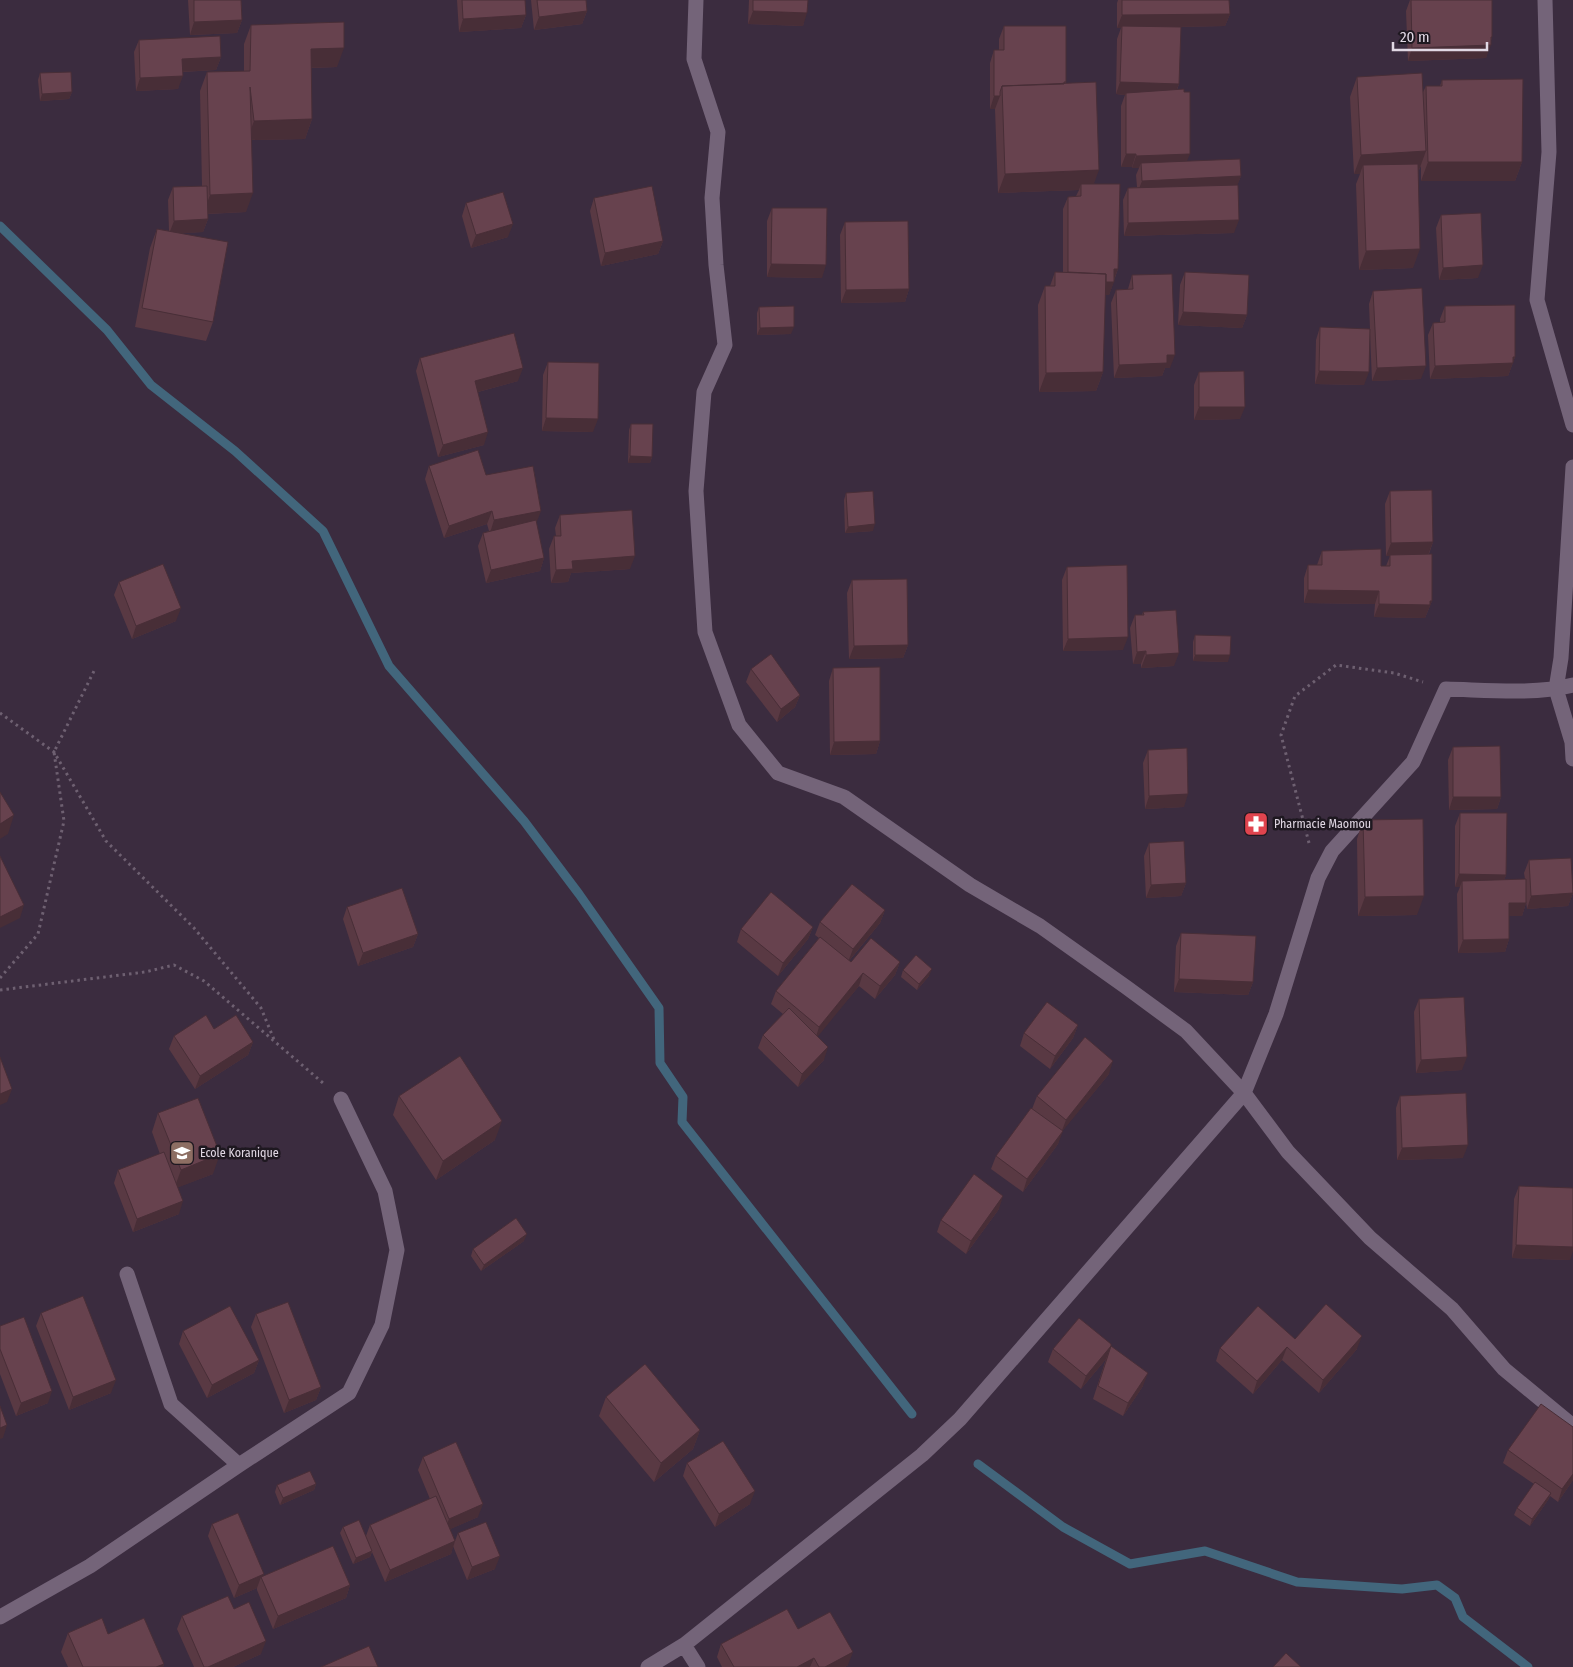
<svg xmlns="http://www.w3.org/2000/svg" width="1573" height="1667" font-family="'Fira Sans Condensed',sans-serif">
  <rect width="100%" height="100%" fill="#3b2c3f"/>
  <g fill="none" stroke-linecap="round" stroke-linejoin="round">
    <path stroke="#42667c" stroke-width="9" d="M0 226 107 330 151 385 235 451 323 531 389 666 524 821 579 894 659 1008 660 1063 683 1097 682 1122 912 1414
      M978 1464 1063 1527 1130 1564 1205 1551 1297 1582 1402 1589 1437 1585 1455 1598 1463 1617 1528 1667"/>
    <path stroke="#6e6071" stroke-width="3" stroke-dasharray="2.5 4" stroke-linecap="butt" d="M0 713 54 752 106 841 194 928 261 1008 275 1042
      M1309 843 1281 735 1295 696 1336 665 1394 673 1423 682
      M0 978 38 934 64 821 54 752 94 671
      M0 990 145 972 174 965 204 981 323 1083"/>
    <path stroke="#746479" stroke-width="15" d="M696 0 694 59 718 132 712 198 716 265 725 345 704 392 696 491 705 632 739 725 778 773 844 797 970 885 1040 926 1126 987 1186 1031 1244 1093 1288 1152 1370 1238 1452 1309 1504 1369 1573 1426
      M1545 0 1549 152 1537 300 1573 425
      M1573 467 1561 658 1556 689 1572 742 1573 759
      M127 1274 171 1404 239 1465
      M0 1617 90 1566 239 1465 349 1393 382 1325 397 1250 385 1191 341 1099
      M684 1645 698 1667
      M648 1667 684 1645 922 1455 960 1419 1244 1093 1276 1014 1318 878 1332 851 1413 762 1446 689C1487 690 1534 695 1573 685"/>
  </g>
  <path fill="#593943" d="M188 0H241L242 20 237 33 190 35Z
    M457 0H525L526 15 521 28 459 32Z
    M531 0H586L587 11 582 24 534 30Z
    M749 0H808L803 26 748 24Z
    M1118 0H1229L1230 14 1225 26 1175 27 1179 84 1177 90 1187 161 1241 176 1237 185 1234 233 1124 236 1123 200 1128 188 1137 187 1136 175 1139 168H1132V167H1121V106L1125 95 1116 94 1117 39 1121 28H1117V3Z
    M1410 0H1492V37L1486 58 1408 61 1406 11Z
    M251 25 337 67 311 68 312 119 305 139 252 140 246 212 208 214V219L203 232 181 233 213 322 206 341 135 327 150 248 157 229 169 231 168 200 173 187 202 186 200 91 207 72 244 71V44Z
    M1004 26 1066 82 1118 269 1109 295H1105L1103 372 1096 391 1039 392 1038 305 1045 286H1050L1055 272H1063V209L1068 197 1076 196 1079 190 998 193 995 109H990V63L994 50H999V39Z
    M139 40 221 57 216 70 182 72 178 89 136 91 134 52Z
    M40 73 72 92 69 99 40 101 38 80Z
    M1357 77 1423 92 1426 86H1440L1442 80 1522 162 1515 181H1421V166L1419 170H1418L1413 268 1359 270 1356 184 1360 174H1354L1350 97Z
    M594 198 663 241 658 254 601 266 590 211Z
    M466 203 508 237 471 248 462 216Z
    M772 208 822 278 767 277V221Z
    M1441 215 1478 278 1439 280 1436 228Z
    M845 222 909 289 905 302 841 303 840 235Z
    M1185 272 1247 315 1242 328 1178 325 1180 285Z
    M1132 275 1170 368H1165L1162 376 1114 378 1111 303 1116 290 1128 289Z
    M1373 291 1421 379 1372 381 1370 334 1364 385 1315 384 1316 340 1320 327 1370 329 1369 304Z
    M1445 306 1515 357 1508 376 1430 379 1428 335 1433 323 1440 322V319Z
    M759 307 791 334 757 335V313Z
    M420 358 518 381 478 392 484 445 438 457 416 371Z
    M548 362 593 432 542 431 543 375Z
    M1199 372 1240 419 1194 420V385Z
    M631 424 652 457 650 463H628L629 430Z
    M429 466 486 475 536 522 544 558 540 571 486 583 478 546 483 533 489 531 487 524 444 538 425 479Z
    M1390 491 1433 542 1429 554 1432 601 1425 618 1374 617 1375 604 1304 603V578L1308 565H1317L1322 551 1381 566H1386L1390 556H1386L1385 504Z
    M846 493 873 531 845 533 844 500Z
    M560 515 630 569 571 573 568 582 551 583 549 549 554 536H556L555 528Z
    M1067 567 1123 650 1063 651 1062 580Z
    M852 580 908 645 903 658 849 659 847 593Z
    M119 582 176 621 132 639 114 595Z
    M1143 612 1174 666 1141 668V664H1133L1130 628 1135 615H1142Z
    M1195 635 1228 662 1193 661V642Z
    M833 668 880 741 876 754 830 755 829 681Z
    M751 669 800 695 795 707 777 722 746 682Z
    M1453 747 1501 797 1497 809 1449 810 1448 760Z
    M1148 750 1184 807 1145 809 1143 763Z
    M1460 813 1506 875 1504 880 1525 879 1524 873 1529 860 1573 893 1568 906 1527 909 1526 901V903L1522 916H1509V939L1505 952 1458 953 1457 894 1460 887H1455V826Z
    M1363 820 1417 915 1358 916 1357 839Z
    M1149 843 1186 883 1181 896 1146 898 1144 856Z
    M347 907 418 934 413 947 358 966 343 919Z
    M885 910 880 923 849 961 851 962H900L895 975 875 999 859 986 817 1036 824 1060 798 1087 758 1048 763 1035 783 1014 771 1004 776 991 819 938 815 935 820 922Z
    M813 927 808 939 778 976 737 942 741 929Z
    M1181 933 1253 982 1248 995 1174 992 1176 946Z
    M903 970 929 976 917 990 901 977Z
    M1419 999 1462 1070 1416 1073 1414 1012Z
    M1078 1025 1073 1038 1050 1069 1020 1046 1024 1033Z
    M214 1029 253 1042 248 1055 195 1089 169 1049 174 1036Z
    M1109 1074 1062 1131 1058 1144 1023 1192 991 1169 996 1156 1032 1109 1037 1096Z
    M399 1096 495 1140 436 1180 393 1115Z
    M1400 1096 1463 1158 1397 1160 1396 1108Z
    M158 1113 213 1174 178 1187 179 1214 133 1232 114 1183 118 1170 160 1154 152 1132Z
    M1519 1186 1570 1260 1512 1258 1514 1199Z
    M999 1209 966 1254 937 1232 941 1220Z
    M524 1241 481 1271 471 1256 473 1249Z
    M41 1313 111 1393 69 1410 36 1326Z
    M256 1314 321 1387 316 1400 284 1413 251 1327Z
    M0 1326 48 1403 16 1416 0 1374Z
    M183 1331 259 1360 254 1373 207 1398 179 1344Z
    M1295 1339 1357 1349 1319 1393 1282 1360 1253 1394 1216 1361 1220 1348Z
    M1111 1346 1143 1386 1123 1416 1093 1399 1106 1359 1081 1389 1048 1362 1053 1349Z
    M606 1397 700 1430 693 1449 654 1482 599 1416Z
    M1573 1427V1480L1558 1502 1550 1496 1548 1500 1530 1526 1514 1515 1517 1508 1534 1484 1503 1463 1508 1450Z
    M423 1457 478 1517 450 1529 455 1541 458 1533 495 1569 467 1580 453 1546 451 1554 385 1582 372 1552 370 1557 353 1564 340 1533 343 1527 366 1536 370 1525 430 1499 418 1470Z
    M687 1463 750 1504 715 1527 683 1476Z
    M316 1484 314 1490 280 1505 275 1492 277 1485Z
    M212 1524 263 1576 350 1585 346 1598 273 1629 257 1590V1588L234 1598 208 1536Z
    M234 1609 261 1654 233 1667H194L177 1629 182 1616Z
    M798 1629 848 1665 845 1667H722L717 1657 721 1644Z
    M68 1633 108 1634 164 1664 163 1667H68L61 1652Z"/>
  <path fill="#482e37" d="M587 11 582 24 534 30 539 17Z
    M753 11 807 13 803 26 748 24Z
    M1230 14 1225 26 1122 28V26L1121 28H1117L1122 15Z
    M526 15 521 28 459 32 463 19Z
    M242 20 237 33 190 35 194 22Z
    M1492 37 1489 45H1491L1486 58 1408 61 1412 48Z
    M344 48 337 67 304 68 311 49Z
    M221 57 216 70 177 72 182 59Z
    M183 76 178 89 136 91 140 78Z
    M1120 82 1179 84 1174 96 1126 93 1125 95 1116 94Z
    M72 92 69 99 40 101 42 94Z
    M994 96H1000L995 109H990Z
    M312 119 305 139 247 140 254 121Z
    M1426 151 1419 170 1364 173 1363 165 1360 174H1354L1361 155Z
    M1126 154H1136L1132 167H1121Z
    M1190 154 1185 166 1141 163 1139 168H1132L1136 156Z
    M1428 162H1522L1515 181H1421Z
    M1099 170 1092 189 1081 184 1079 190 998 193 1005 174Z
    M1241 176 1236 189 1137 194 1142 181Z
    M253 193 246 212 203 214 210 195Z
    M208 219 203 232 169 234 174 221Z
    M1239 220 1234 233 1124 236 1128 223Z
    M513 224 508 237 471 248 476 235Z
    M663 241 658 254 601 266 605 253Z
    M1420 249 1413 268 1359 270 1366 251Z
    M771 264 826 265 822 278 767 277Z
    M1483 265 1478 278 1439 280 1443 268Z
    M1114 269H1118L1113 282Z
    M1103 282H1114L1109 295H1099Z
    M909 289 905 302 841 303 846 290Z
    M1183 312 1247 315 1242 328 1178 325Z
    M794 327 791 334 757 335 760 328Z
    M1167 355H1175L1170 368H1165L1162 376 1114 378 1119 365Z
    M1515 357 1508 376 1430 379 1435 366Z
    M1426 366 1421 379 1372 381 1377 368Z
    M523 368 518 381 470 394 475 381Z
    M1319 371 1369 372 1364 385 1315 384Z
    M1103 372 1096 391 1039 392 1046 373Z
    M1199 407H1245L1240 419 1194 420Z
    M546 418 598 419 593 432 542 431Z
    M488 432 484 445 438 457 443 445Z
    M630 456 652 457 650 463H628Z
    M492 511 487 524 444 538 449 526Z
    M541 511 536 524 490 533 494 520Z
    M875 524 873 531 845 533 848 527Z
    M1433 542 1428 555 1386 556 1391 543Z
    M635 556 630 569 571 573 568 582 551 583 556 570 572 561Z
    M544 558 540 571 486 583 491 570Z
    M1308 590 1379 591 1375 604 1304 603Z
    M1432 601 1425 618 1374 617 1379 604Z
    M181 608 176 621 132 639 136 626Z
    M1128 637 1123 650 1063 651 1068 639Z
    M908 645 903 658 849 659 854 646Z
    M1146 651 1141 664H1133L1137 652Z
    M1179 653 1174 666 1141 668 1146 655Z
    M1195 655H1230L1228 662 1193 661Z
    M800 695 795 707 777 722 781 709Z
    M880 741 876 754 830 755 834 742Z
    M1188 794 1184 807 1145 809 1149 796Z
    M1453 797H1501L1497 809 1449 810Z
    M14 815 8 834 0 839V824Z
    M1459 874 1506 875 1502 887 1462 881 1460 887H1455Z
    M1186 883 1181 896 1146 898 1151 885Z
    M1573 893 1568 906 1527 909 1531 896Z
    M1424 896 1417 915 1358 916 1365 897Z
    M1509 903H1526L1522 916H1505Z
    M24 905 20 918 0 928V917Z
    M885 910 880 923 848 962 853 949Z
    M813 927 808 939 778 976 783 963Z
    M418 934 413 947 358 966 363 953Z
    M1509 939 1505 952 1458 953 1463 940Z
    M900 962 895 975 875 999 880 986Z
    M932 969 929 976 917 990 919 984Z
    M863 973 859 986 815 1040 819 1027Z
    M1179 979 1253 982 1248 995 1174 992Z
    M1078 1025 1073 1038 1050 1069 1055 1056Z
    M253 1042 248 1055 195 1089 200 1076Z
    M828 1047 824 1060 798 1087 802 1074Z
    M1467 1057 1462 1070 1416 1073 1421 1060Z
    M1113 1061 1109 1074 1061 1133 1066 1120Z
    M12 1089 7 1102 0 1105V1094Z
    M502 1121 495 1140 436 1180 443 1161Z
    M1063 1131 1058 1144 1023 1192 1027 1179Z
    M1468 1145 1463 1158 1397 1160 1402 1148Z
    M220 1154 213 1174 174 1189 181 1170Z
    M1003 1196 999 1209 966 1254 971 1241Z
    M183 1201 179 1214 133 1232 137 1219Z
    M527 1234 524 1241 481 1271 484 1265Z
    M1516 1245 1573 1247V1251L1570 1260 1512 1258Z
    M1362 1336 1357 1349 1319 1393 1323 1380Z
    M1111 1346 1106 1359 1081 1389 1086 1376Z
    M1287 1347 1282 1360 1253 1394 1257 1381Z
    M259 1360 254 1373 207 1398 212 1385Z
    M1148 1373 1143 1386 1123 1416 1128 1403Z
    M116 1380 111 1393 69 1410 73 1397Z
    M321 1387 316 1400 284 1413 289 1400Z
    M52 1391 48 1403 16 1416 21 1403Z
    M7 1425 3 1438 0 1439V1428Z
    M700 1430 693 1449 654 1482 661 1463Z
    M1573 1474V1480L1558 1502 1562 1489Z
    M316 1484 314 1490 280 1505 283 1498Z
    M755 1491 750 1504 715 1527 719 1514Z
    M1551 1493 1548 1500 1530 1526 1532 1519Z
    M483 1504 478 1517 444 1532 449 1519Z
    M455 1541 451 1554 385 1582 390 1570Z
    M372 1551 370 1557 353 1564 356 1558Z
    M500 1556 495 1569 467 1580 472 1567Z
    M264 1574 262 1579 261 1577 257 1588 234 1598 239 1585Z
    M350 1585 346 1598 273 1629 278 1616Z
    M266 1641 261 1654 233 1667H208Z
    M853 1652 848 1665 845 1667H825Z
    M814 1658 810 1667H797Z
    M164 1664 163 1667H156Z"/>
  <path fill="#67424e" stroke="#482e37" d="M194 0H241L242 20 194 22Z
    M462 0H525L526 15 463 19Z
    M537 0H586L587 11 539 17Z
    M753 0H808L807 13 753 11Z
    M1122 0H1229L1230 14 1122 15Z
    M1411 0H1492V37H1491V45L1412 48Z
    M344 22V48L311 49 312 119 254 121 250 87 253 193 210 195 207 72 250 71 251 25Z
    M1004 26H1066V82H1064V84L1002 86 1000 92V96H994V50H1004Z
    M1122 26 1181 27 1179 84 1120 82Z
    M220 36 221 57 182 59 183 76 140 78 139 40Z
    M71 72 72 92 42 94 40 73Z
    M1422 73 1426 151 1361 155 1357 77Z
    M1523 79 1522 162H1428L1426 86H1442V80Z
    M1096 82 1099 170 1005 174 1002 86Z
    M1184 89V92H1190V154L1136 156V154H1126V93Z
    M1240 159 1241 176 1142 181 1141 163Z
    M1418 164 1420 249 1366 251 1363 165Z
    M1081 184H1120L1118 269H1114V282H1106V274L1068 272V197L1081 196Z
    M1238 185 1239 220 1128 223V188Z
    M207 186 208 219 174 221 173 187Z
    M652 186 663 241 605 253 594 198Z
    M503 192 513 224 476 235 466 203Z
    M772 208H827L826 265 771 264Z
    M1481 213 1483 265 1443 268 1441 215Z
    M908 221 909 289 846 290 845 222Z
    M157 229 228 242 213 322 142 308Z
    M1055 272 1106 274 1103 372 1046 373 1045 286H1055Z
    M1185 272 1249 275 1247 315 1183 312Z
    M1172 274 1175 355H1167V363L1119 365 1116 290 1133 289 1132 275Z
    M1422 288 1426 366 1377 368 1373 291Z
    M1515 305V357H1513V363L1435 366 1433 323 1445 322V306Z
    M794 306V327L760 328 759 307Z
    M1320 327 1370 329 1369 372 1319 371Z
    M514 333 523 368 475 381 488 432 443 445 420 358Z
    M548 362 599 363 598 419 546 418Z
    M1244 371 1245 407H1199V372Z
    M631 424H653L652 457 630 456Z
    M478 450 486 475 533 466 541 511 494 520 492 511 449 526 429 466Z
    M1432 490 1433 542 1391 543 1390 491Z
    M873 491 875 524 848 527 846 493Z
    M632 510 635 556 572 561 573 569 556 570 554 536H561L560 515Z
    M536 520 544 558 491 570 483 533Z
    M1381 549V566H1390V555L1432 554V601H1430V605L1379 604V591L1308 590V565H1322V551Z
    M163 564 181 608 136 626 119 582Z
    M1127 565 1128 637 1068 639 1067 567Z
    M907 579 908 645 854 646 852 580Z
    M1176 610 1179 653 1146 655V651L1137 652 1135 615H1144L1143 612Z
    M1195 635 1231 636 1230 655H1195Z
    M771 654 800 695 781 709 751 669Z
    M880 667V741L834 742 833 668Z
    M1500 746 1501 797H1453V747Z
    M1187 748 1188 794 1149 796 1148 750Z
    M0 792 14 815 0 824Z
    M1460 813H1507L1506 875 1459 874Z
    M1423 819 1424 896 1365 897 1363 820Z
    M1184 841 1186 883 1151 885 1149 843Z
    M0 856 24 905 0 917Z
    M1571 858 1573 893 1531 896 1529 860Z
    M1526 879V903H1509V939L1463 940 1462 881Z
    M852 884 885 910 853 949 820 922Z
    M402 888 418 934 363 953 347 907Z
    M771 892 813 927 783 963 741 929Z
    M1181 933 1256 936 1253 982 1179 979Z
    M820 937 851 962 871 938 900 962 880 986 863 973 819 1027 776 991Z
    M916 955 932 969 919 984 903 970Z
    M1464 997 1467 1057 1421 1060 1419 999Z
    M1047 1002 1078 1025 1055 1056 1024 1033Z
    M789 1008 828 1047 802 1074 763 1035Z
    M206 1015 214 1029 236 1015 253 1042 200 1076 174 1036Z
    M1085 1037 1113 1061 1066 1120 1037 1096Z
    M460 1056 502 1121 443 1161 399 1096Z
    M0 1057 12 1089 0 1094Z
    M1466 1093 1468 1145 1402 1148 1400 1096Z
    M198 1098 220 1154 181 1170 158 1113Z
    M1031 1108 1063 1131 1027 1179 996 1156Z
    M164 1152 183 1201 137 1219 118 1170Z
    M974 1174 1003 1196 971 1241 941 1220Z
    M1519 1186 1573 1188V1247L1516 1245Z
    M516 1218 527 1234 484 1265 473 1249Z
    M83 1296 116 1380 73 1397 41 1313Z
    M288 1302 321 1387 289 1400 256 1314Z
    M1326 1304 1362 1336 1323 1380 1287 1347 1257 1381 1220 1348 1258 1306 1295 1339Z
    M230 1306 259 1360 212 1385 183 1331Z
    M24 1317 52 1391 21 1403 0 1349V1326Z
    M1079 1318 1111 1344V1346L1148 1373 1128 1403 1098 1386 1111 1346 1086 1376 1053 1349Z
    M645 1364 700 1430 661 1463 606 1397Z
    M1541 1404 1573 1427V1474L1562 1489 1508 1450Z
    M0 1406 7 1425 0 1428Z
    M723 1441 755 1491 719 1514 687 1463Z
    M456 1442 483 1504 449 1519 423 1457Z
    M310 1471 316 1484 283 1498 277 1485Z
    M1535 1482 1551 1493 1532 1519 1517 1508Z
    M436 1496 455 1541 390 1570 370 1525Z
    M238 1513 264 1574 239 1585 212 1524Z
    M359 1520 372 1551 356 1558 343 1527Z
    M486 1522 500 1556 472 1567 458 1533Z
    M333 1546 350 1585 278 1616 261 1577Z
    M228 1596 234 1609 249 1602 266 1641 208 1667H204L182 1616Z
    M787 1609 798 1629 830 1612 853 1652 825 1667H819L814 1658 797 1667H734L721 1644Z
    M102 1618 108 1634 144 1618 164 1664 156 1667H83L68 1633Z
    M369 1646 378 1667H321Z
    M1286 1653 1301 1667H1273Z"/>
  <defs>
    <symbol id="pharmacy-square" viewBox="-11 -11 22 22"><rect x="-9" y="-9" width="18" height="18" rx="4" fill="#e0444e" stroke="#1e1820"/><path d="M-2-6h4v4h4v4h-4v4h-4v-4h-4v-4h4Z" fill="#fff"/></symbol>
    <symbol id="school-square" viewBox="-11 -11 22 22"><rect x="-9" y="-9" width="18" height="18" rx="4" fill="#8d6e63" stroke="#1e1820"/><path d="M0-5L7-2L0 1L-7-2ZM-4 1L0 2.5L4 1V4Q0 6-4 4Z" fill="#fff"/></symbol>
  </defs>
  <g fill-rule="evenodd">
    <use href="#pharmacy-square" x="1242" y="810" width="28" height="28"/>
    <use href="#school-square" x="168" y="1139" width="28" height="28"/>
  </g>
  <g text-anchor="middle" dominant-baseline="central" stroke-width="5" stroke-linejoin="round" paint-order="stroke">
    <g font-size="12" fill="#e1d8e4" stroke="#1e1820" text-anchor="start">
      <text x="1274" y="824">Pharmacie Maomou</text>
      <text x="200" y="1153">Ecole Koranique</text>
    </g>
  </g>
  <path d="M1393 42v8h94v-8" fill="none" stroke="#e1d8e4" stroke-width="2.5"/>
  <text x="1400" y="42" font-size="15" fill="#e1d8e4" stroke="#1e1820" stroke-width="4" paint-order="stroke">20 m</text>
</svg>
